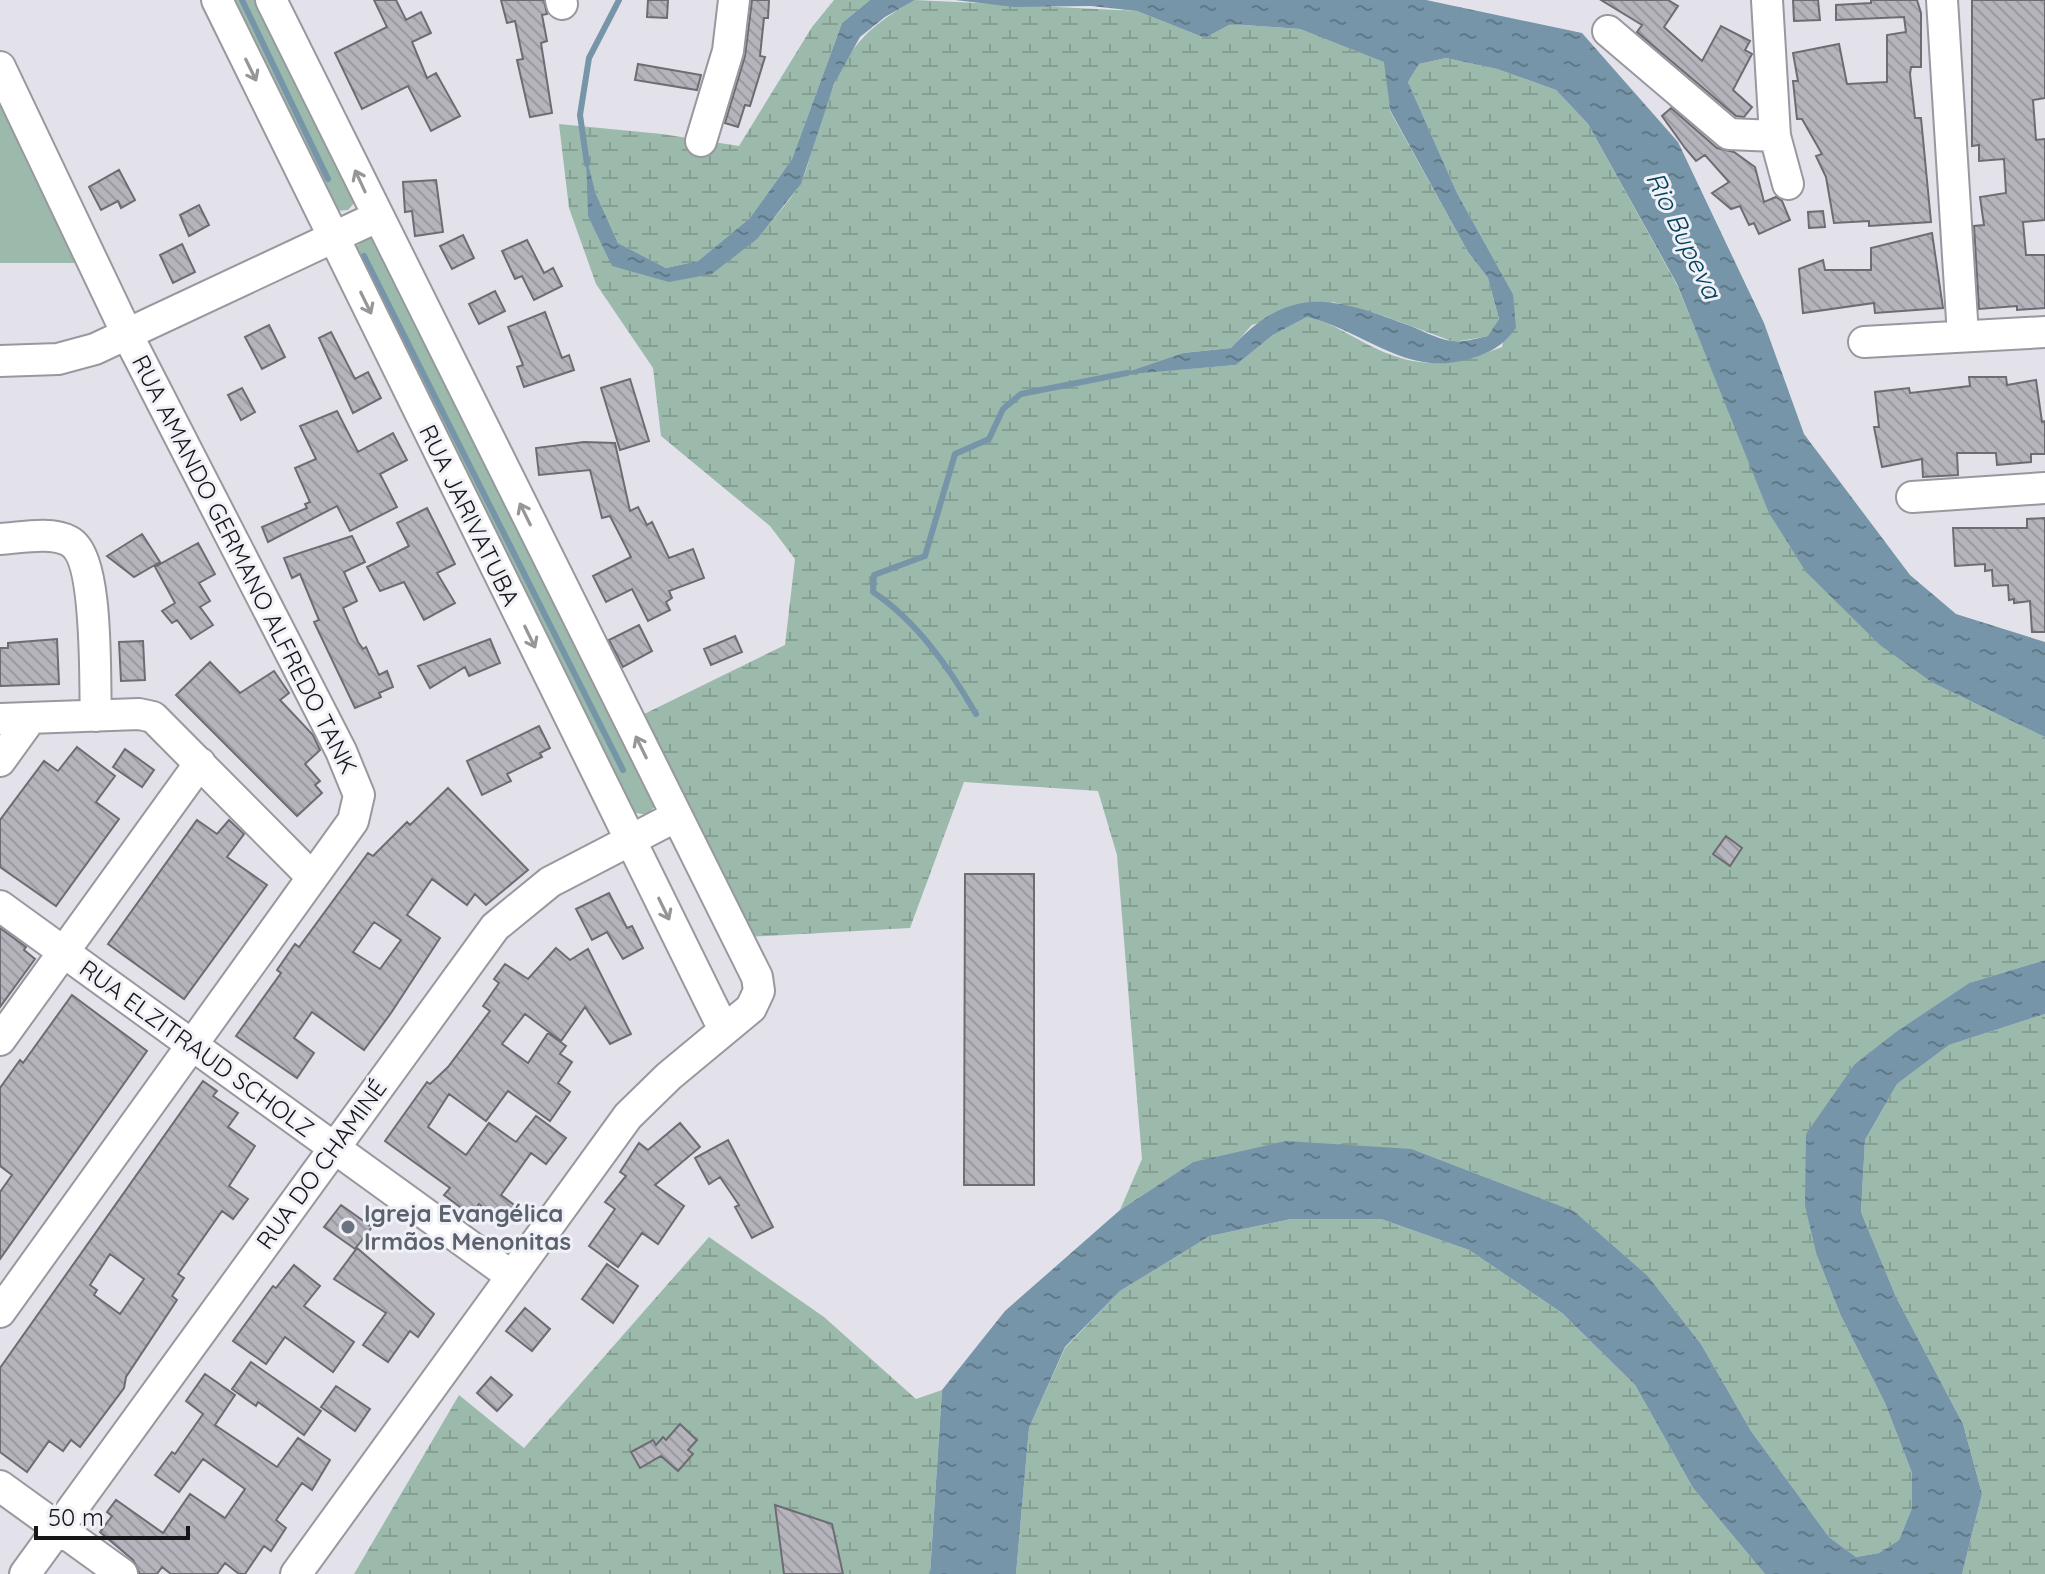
<svg xmlns="http://www.w3.org/2000/svg" width="2045" height="1574" font-family="Quicksand,sans-serif">
  <defs>
    <pattern id="wetland-marsh" width="20" height="14" patternUnits="userSpaceOnUse" patternTransform="scale(2)"><rect width="20" height="14" fill="#9cbaab"/><path d="M1 5h8M5 5V1M11 12h8M15 12V8" fill="none" stroke="#869f93"/></pattern>
    <pattern id="water-ripples" width="26" height="14" patternUnits="userSpaceOnUse" patternTransform="scale(2)"><rect width="26" height="14" fill="#7695a8"/><path d="M2 4q2-2 4 0t4 0M15 11q2-2 4 0t4 0" fill="none" stroke="#607988"/></pattern>
    <pattern id="building-back-hatch" width="6" height="6" patternUnits="userSpaceOnUse" patternTransform="scale(2)"><rect width="6" height="6" fill="#b5b4bc"/><path d="M-1 5l2 2M0 0l6 6M5-1l2 2" fill="none" stroke="#9b9aa1"/></pattern>
  </defs>
  <rect width="100%" height="100%" fill="#e3e2ea"/>
  <path fill="#9cbaab" d="M228 0H260L356 201 348 210 336 211Z
    M0 99 77 263H0Z
    M368 238 377 241 655 806 648 815 630 812 354 248Z"/>
  <path fill="url(#wetland-marsh)" d="M834 0H870L842 23 792 159 750 218 698 261 666 268 618 243 596 194 587 161 612 266 712 274C745 248 775 222 799 186 807 173 810 154 815 140 839 67 846 38 915 0L1137 11 1205 38 1231 24 1300 29 1385 62 1390 111 1468 252 1488 278 1499 319 1489 336 1454 342 1384 316 1333 302 1252 325 1231 348 1183 353 1124 374 1236 365 1273 335 1307 317C1334 323 1351 337 1375 348 1423 371 1455 365 1502 347L1513 294 1457 193 1408 82 1419 64 1446 58 1497 69 1556 90 1588 124 1677 285 1719 387 1933 683 2045 737V960L1969 983 1900 1029 1817 1256 1841 1316 1885 1403 1912 1473V1508L1899 1540 1879 1553 1856 1557 1829 1537 1751 1431 1701 1344 1648 1276 1574 1211 1412 1149 1193 1162 1120 1210 1142 1159 1117 855 1098 791 964 782 910 928 747 937 638 717 785 645 795 559 770 526 661 436 653 368 596 284 569 208 559 124 662 134 739 146 812 27Z
    M2045 1014V1574H1962L1982 1494 1963 1424 1896 1297 1861 1212 1865 1140 1897 1084 1949 1045Z
    M1291 1219H1381L1469 1250 1562 1313 1635 1385 1693 1488 1765 1574H1016L1029 1428 1065 1348 1120 1291 1210 1236Z
    M709 1237 824 1317 916 1399 942 1390 930 1574H354L459 1395 524 1448Z"/>
  <path fill="url(#water-ripples)" d="M870 0H915L885 17 860 37 834 84 801 184 757 239 712 274 669 282 612 266 588 216 586 156 596 194 618 243 666 268 698 261 750 218 792 159 842 23Z
    M955 0H1426L1582 33 1678 142 1764 323 1804 434 1910 575 1956 614 2045 642V737L1933 683 1880 645 1806 572 1769 513 1677 284 1588 124 1556 90 1497 69 1446 58 1419 64 1408 82 1457 193 1513 294 1516 328C1502 347 1488 354 1465 360 1404 376 1363 330 1307 317L1273 335 1236 365 1119 375 1183 353 1231 348C1289 285 1331 296 1405 324 1420 329 1436 339 1452 341 1462 343 1478 338 1488 336L1499 319 1488 278 1468 252 1390 110 1384 62 1300 29 1231 24 1205 38 1137 11 1091 6 1014 7Z
    M2045 960V1014L1949 1045 1897 1084 1865 1140 1861 1212 1896 1297 1963 1424 1982 1494 1962 1574H1765L1693 1488 1635 1385 1562 1313 1469 1250 1381 1219H1291L1210 1236 1120 1291 1065 1347 1029 1428 1016 1574H930L942 1390 1005 1311 1120 1210 1193 1162 1286 1141 1412 1149 1574 1211 1648 1276 1701 1344 1751 1431 1829 1537 1856 1557 1879 1553 1899 1540 1912 1508V1473L1885 1403 1841 1316 1817 1256 1805 1206 1806 1134 1855 1064 1900 1029 1969 983Z"/>
  <g fill="none" stroke-linecap="round" stroke-linejoin="round">
    <path stroke="#7695a8" stroke-width="6" d="M242 0 328 179
      M587 164 580 115 589 58 619 0
      M364 256 623 770
      M976 714C950 669 917 621 873 592L874 575 925 556 955 454 989 439 1003 409 1021 394 1127 373"/>
  </g>
  <path fill="url(#building-back-hatch)" stroke="#6d6c73" stroke-width="2" fill-rule="evenodd" d="M374 0H396L406 20 421 12 431 33 412 42 427 78 436 73 460 116 431 131 408 86 362 109 335 53 387 27Z
    M501 0H544L547 14 542 15 547 41 541 43 552 113 530 117 517 60 523 59 515 21 507 23Z
    M648 0H668L667 18 647 17Z
    M752 0H769L768 18H764L760 56 765 57 750 106 745 105 738 127 725 123 745 56Z
    M1601 0H1668L1678 6 1664 27 1702 61 1721 26 1750 41 1745 50 1752 54 1733 90 1752 107 1744 117 1736 116 1637 32 1642 25Z
    M1793 0H1818L1820 20 1794 21Z
    M1871 0H1917L1921 13V67H1911L1910 74 1915 118H1921L1931 222 1869 226V221L1834 223 1826 177 1816 156 1822 154 1802 119H1797L1793 81H1798L1793 53 1839 44 1847 84 1887 82V35L1906 32 1904 17 1836 20V5L1871 3Z
    M1972 0H2045V98L2033 100 2036 140 2045 139V220L2023 222 2026 255H2045V308L2017 310V306L1979 309 1974 226 1984 225 1980 197 2006 193 2004 159 1979 161V145L1972 146Z
    M638 64 701 75 697 90 635 80Z
    M1671 108 1717 148 1734 152 1755 167 1764 202 1776 197 1782 201 1790 220 1759 234 1754 223 1749 225 1740 206 1731 209 1712 193 1729 182 1705 155 1696 161 1685 148 1662 116Z
    M119 170 135 200 121 208 118 201 101 210 89 187Z
    M436 180 443 232 415 236 412 211 405 212 403 182Z
    M199 205 209 225 189 236 180 215Z
    M1823 211 1825 227 1809 228 1808 212Z
    M1932 233 1943 308 1875 313 1874 303 1803 313 1799 269 1823 260 1825 270H1871V248Z
    M463 235 474 258 452 269 440 246Z
    M527 240 544 273 553 268 562 286 534 300 522 276 515 279 502 251Z
    M182 244 195 272 173 283 160 255Z
    M495 291 505 311 479 324 469 304Z
    M545 312 562 358 569 355 574 370 524 387 517 367 523 365 508 327Z
    M269 325 285 357 262 369 245 337Z
    M331 332 355 379 368 372 381 398 353 413 319 338Z
    M1969 377H2006L2007 385 2036 380 2042 422 2045 421V454H2031V462L1997 465 1996 453H1957L1958 475 1923 477 1922 459 1882 467 1874 427H1879L1875 392 1909 388 1910 393 1970 386Z
    M630 379 649 441 620 450 601 388Z
    M242 388 255 412 241 420 228 395Z
    M337 411 358 452 393 433 407 460 380 474 397 507 350 531 337 506 268 542 262 527 307 508 305 504 310 502 295 468 316 459 300 426Z
    M584 442 615 443 630 511 638 507 647 525 652 522 669 558 693 549 704 578 669 591 672 598 666 602 670 610 648 621 632 589 606 602 593 576 631 557 610 516 602 518 590 470 539 475 536 448Z
    M427 508 455 564 437 573 455 603 424 620 404 582 380 591 367 567 409 546 397 523Z
    M2045 518V632H2032L2030 601 2014 603V599L2009 600 2008 585 1993 586 1992 570 1985 571V564L1955 566 1953 528H2027V519Z
    M142 534 160 562 134 577 107 556Z
    M352 536 365 562 344 572 357 601 343 608 358 642 363 649 366 647 379 675 387 671 393 687 379 693 381 697 355 708 314 622 319 620 300 574 292 578 284 558Z
    M198 543 215 574 199 583 210 601 200 607 213 625 191 639 177 620 172 623 162 611 175 603 155 567Z
    M639 625 652 651 623 667 609 640Z
    M735 636 742 652 711 665 704 649Z
    M57 639 59 684 0 686V648H8V643Z
    M490 639 500 663 469 676 465 667 430 688 418 666Z
    M143 641 145 680 121 681 119 642Z
    M210 662 240 693 274 671 289 693 280 700 313 735 320 750 305 764 320 781 315 785 322 793 297 816 176 695Z
    M539 726 550 748 540 753 542 757 507 774 511 781 482 795 467 761Z
    M77 747 115 776 96 802 119 819 56 906 0 867V820L44 761 58 771Z
    M125 749 154 770 142 787 113 767Z
    M448 788 528 870 486 905 475 894 467 905 432 879 407 915 440 938 391 1013 364 1050 312 1012 294 1038 314 1053 297 1078 236 1036 281 973 277 970 295 944 299 947 368 853 373 856 407 822 410 825ZM374 922 401 940 380 969 353 952Z
    M197 820 217 834 229 820 244 834 227 857 267 885 184 999 108 944Z
    M1726 836 1742 848 1730 866 1713 854Z
    M965 874H1034V1185H964Z
    M609 893 627 928 632 926 643 948 623 959 607 932 592 940 576 909Z
    M0 928 26 947 24 950 35 959 0 1007Z
    M556 948 570 960 588 949 631 1034 610 1044 585 1007 561 1041 525 1014 502 1044 528 1063 548 1033 566 1046 560 1054 572 1062 558 1083 570 1092 550 1121 508 1091 486 1121 449 1094 428 1127 466 1155 489 1123 516 1142 536 1116 566 1138 546 1164 531 1153 501 1195 518 1208 505 1225 479 1204 471 1215 444 1195 450 1188 385 1141 427 1082 430 1084 448 1067 490 1011 483 1006 499 983 494 979 505 964 528 979Z
    M72 995 147 1051 0 1259V1192L12 1175 0 1166V1088L20 1060 23 1063Z
    M203 1081 217 1091 213 1096 238 1113 228 1127 255 1146 229 1186 248 1199 233 1219 222 1211 178 1274 184 1278 172 1296 177 1300 126 1377 124 1388 80 1447 71 1440 63 1451 49 1441 27 1472 0 1452V1368ZM110 1254 144 1279 120 1314 94 1295 97 1290 90 1285Z
    M680 1123 700 1147 655 1185 684 1206 658 1244 642 1233 618 1267 589 1246 615 1209 605 1202 626 1176 620 1172 639 1143 648 1150Z
    M728 1140 773 1227 752 1238 735 1207 739 1205 720 1177 709 1184 695 1158Z
    M341 1205 372 1227 355 1249 324 1227Z
    M357 1248 434 1314 418 1337 410 1331 388 1362 363 1345 386 1313 334 1279Z
    M607 1264 638 1286 613 1323 582 1299Z
    M294 1265 320 1286 304 1306 354 1342 333 1372 285 1337 266 1364 233 1341 273 1286 276 1288Z
    M525 1308 550 1329 532 1351 506 1331Z
    M251 1362 321 1411 304 1435 258 1402 256 1406 232 1389Z
    M205 1374 235 1395 215 1425 277 1467 298 1438 330 1460 312 1490 302 1483 276 1520 286 1528 271 1551 264 1546 245 1574H239L225 1563 217 1574H171L162 1567 157 1574H140L133 1560 100 1532 112 1516 107 1512 116 1500 163 1533 190 1494 225 1518 245 1489 203 1459 179 1492 155 1475 172 1452 175 1454 203 1414 186 1401Z
    M491 1377 512 1395 497 1411 477 1393Z
    M336 1386 370 1409 355 1431 321 1407Z
    M680 1424 697 1440 688 1450 693 1454 678 1471 661 1456 640 1468 631 1452 653 1440 656 1445 663 1437 666 1440Z
    M775 1505 832 1524 843 1574H784Z"/>
  <g fill="none" stroke-linecap="round" stroke-linejoin="round">
    <defs>
      <path id="minor" d="M217 0 724 1030
        M271 0 757 977 759 991 751 1008 669 1076 628 1116 296 1574
        M561 0 562 4
        M1767 0 1775 136 1788 184
        M1942 0 1963 336
        M1608 31 1729 134 1775 136
        M0 67 128 336 341 751 359 795 353 821 0 1312
        M701 141 728 51 734 0
        M1864 342 2045 332
        M0 361 58 359 95 349 377 217
        M1912 497 2045 488
        M0 539C19 538 51 531 69 541 100 557 94 681 96 716
        M0 719 139 714 153 717 312 877
        M0 761 31 718
        M0 906 510 1275
        M0 1040 200 763
        M0 1486 122 1574
        M25 1574 495 927 550 882 675 817"/>
    </defs>
    <use href="#minor" stroke="#98989f" stroke-width="34"/>
    <use href="#minor" stroke="#fff" stroke-width="30"/>
  </g>
  <defs><path id="oneway-shaft" d="M-6 0H5M1.5-3L5.5 0L1.5 3" fill="none" stroke-width="1.6" stroke-linecap="round" stroke-linejoin="round" transform="scale(2)"/></defs>
  <g stroke="#969698">
    <use href="#oneway-shaft" transform="translate(251 70) rotate(64)"/>
    <use href="#oneway-shaft" transform="translate(360 181) rotate(-115)"/>
    <use href="#oneway-shaft" transform="translate(366 303) rotate(64)"/>
    <use href="#oneway-shaft" transform="translate(525 514) rotate(-116)"/>
    <use href="#oneway-shaft" transform="translate(530 637) rotate(64)"/>
    <use href="#oneway-shaft" transform="translate(641 747) rotate(-116)"/>
    <use href="#oneway-shaft" transform="translate(664 909) rotate(64)"/>
  </g>
  <circle fill="#6b7280" stroke="#f0f0f7" stroke-width="3" cx="348" cy="1227" r="8"/>
  <g text-anchor="middle" dominant-baseline="central" stroke-width="6" stroke-linejoin="round" paint-order="stroke">
    <g font-size="24" fill="#161619" stroke="#f0f0f7">
      <text transform="translate(470 515) rotate(64)">RUA JARIVATUBA</text>
      <text transform="translate(245 564) rotate(63)">RUA AMANDO GERMANO ALFREDO TANK</text>
      <text transform="translate(197 1048) rotate(36)">RUA ELZITRAUD SCHOLZ</text>
      <text transform="translate(321 1164) rotate(-54)">RUA DO CHAMINÉ</text>
    </g>
    <g font-size="24" font-weight="bold" fill="#5b616d" stroke="#f0f0f7" text-anchor="start">
      <text x="364" y="1213">Igreja Evangélica<tspan x="364" dy="28">Irmãos Menonitas</tspan></text>
    </g>
    <g font-size="26" font-style="italic" fill="#01415c" stroke="#f0f0f7">
      <text transform="translate(1684 235) rotate(64)">Rio Bupeva</text>
    </g>
  </g>
  <path d="M36 1526v12h152v-12" fill="none" stroke="#161619" stroke-width="4"/>
  <text x="48" y="1526" font-size="24" fill="#161619" stroke="#f0f0f7" stroke-width="6" paint-order="stroke">50 m</text>
</svg>
